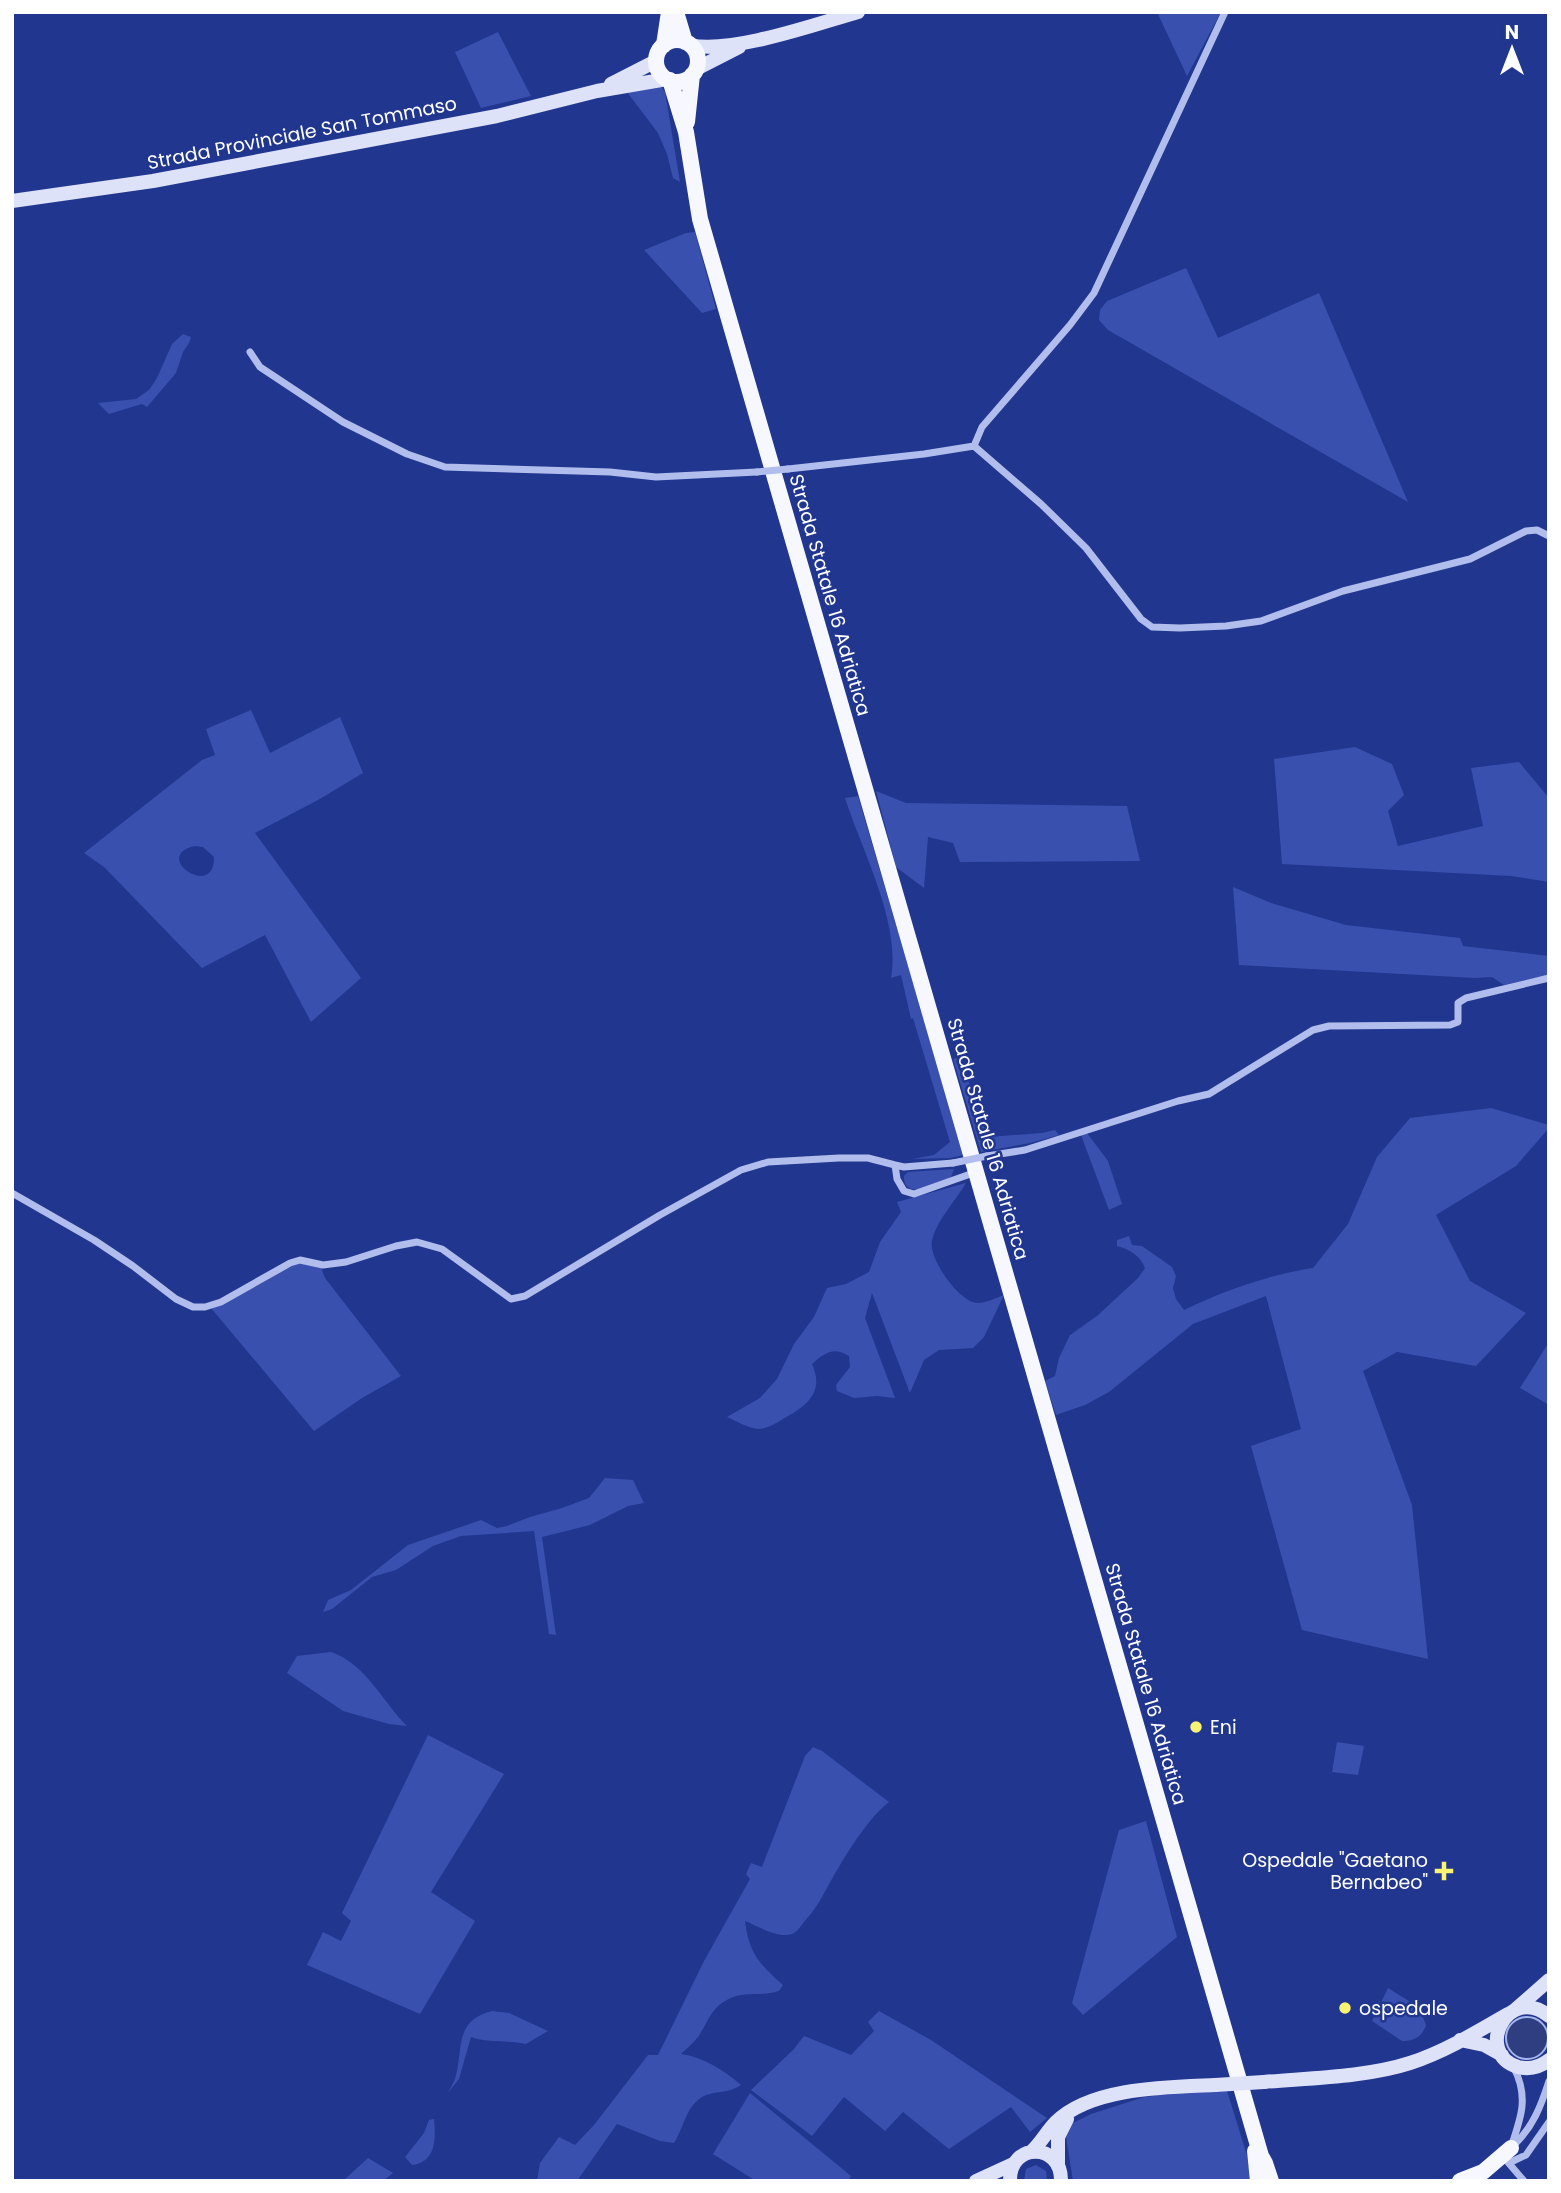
<svg xmlns="http://www.w3.org/2000/svg" width="1561" height="2193" font-family="Poppins,sans-serif">
  <rect width="100%" height="100%" fill="#21368f"/>
  <path fill="#3950ae" fill-rule="evenodd" d="M1157 12H1221L1187 76Z
    M498 32 531 96 481 108 455 52Z
    M660 86 665 92 680 182 673 178 667 154 658 133 627 92Z
    M695 232 716 309 702 313 644 250 686 233Z
    M1186 268 1218 338 1319 293 1408 502 1108 330 1099 320 1100 310 1107 301Z
    M183 334 191 337 189 343 183 352 176 373 147 407 142 404 109 414 98 403 136 399 149 390 157 378 172 344Z
    M251 710 270 753 340 717 363 773 318 800 255 833 361 978 311 1022 265 935 202 968 104 867 84 853 202 760 215 755 206 729ZM195 846 203 847 214 857C215 901 150 856 195 846Z
    M1355 747 1392 764 1404 795 1388 811 1398 846 1483 826 1471 768 1519 762 1549 798V882L1511 876 1282 864 1274 759Z
    M876 791 906 803 1127 806 1140 861 960 862 953 843 928 837 924 888 896 867Z
    M858 796 964 1155 950 1158 912 1159 934 1155 950 1142 913 1018 911 1019 901 975 891 978C901 923 862 851 845 798Z
    M1233 887 1271 903 1346 925 1460 938 1463 946 1549 956V975L1504 985 1492 977 1475 978 1239 965Z
    M961 1057C969 1084 978 1111 988 1137L1042 1133 1055 1130 1059 1135 1030 1143 981 1152 953 1059Z
    M1491 1108 1549 1125V1128L1516 1166 1436 1215 1470 1281 1526 1313 1476 1366 1397 1352 1363 1371 1412 1505 1428 1659 1302 1630 1251 1446 1301 1429 1266 1296 1193 1324 1109 1392 1085 1405 1056 1415 1045 1381 1055 1376 1059 1358 1070 1335 1097 1316 1138 1278 1145 1268C1140 1255 1130 1250 1117 1246V1240L1129 1236 1132 1245 1142 1246 1172 1267 1176 1276 1173 1288 1176 1299 1184 1310C1225 1290 1268 1275 1313 1268L1348 1224 1377 1157 1410 1118Z
    M1087 1133 1108 1161 1122 1204 1109 1210 1081 1135Z
    M954 1169 951 1177C939 1183 903 1202 904 1176L908 1172Z
    M966 1183C955 1202 938 1218 932 1240 928 1258 958 1301 977 1303 986 1303 996 1298 1004 1295L984 1337 973 1348 939 1350 924 1360 910 1393 872 1293 865 1318 895 1398 877 1396 854 1398 837 1391 836 1385 850 1367 849 1356C834 1346 824 1353 812 1364 824 1390 809 1404 788 1416 780 1421 768 1429 758 1429 748 1428 736 1421 727 1417L760 1398 777 1379 794 1344 814 1317 827 1288 846 1284 869 1272 880 1242 901 1212 897 1202Z
    M301 1263 321 1267 325 1278 401 1376 362 1398 314 1431 211 1308 288 1266Z
    M1549 1342V1405L1520 1388Z
    M605 1478 633 1480 644 1503 628 1506 590 1525 542 1537 556 1635 549 1634 534 1531 461 1536 433 1546 396 1570 372 1577 332 1609 323 1612 328 1600 351 1590 408 1545 481 1520 497 1528 507 1526 530 1517 562 1508 589 1498Z
    M331 1652C366 1664 382 1701 407 1726L389 1724 343 1711 287 1673 297 1656Z
    M428 1735 504 1774 431 1892 475 1921 420 2014 307 1965 323 1932 341 1941 351 1921 342 1913Z
    M1337 1742 1364 1746 1358 1775 1332 1772Z
    M813 1747 822 1751 889 1802C871 1816 851 1846 839 1867 827 1886 820 1905 804 1922 801 1926 797 1932 792 1934 779 1939 757 1926 745 1921 749 1953 759 1964 783 1985L779 1991C764 1996 751 1992 736 1996 713 2004 711 2016 700 2034 695 2042 687 2048 681 2054 703 2057 724 2070 741 2085 728 2094 718 2090 704 2096 686 2105 684 2128 674 2143L660 2141 617 2124 577 2181H537L540 2163 559 2137 575 2145 594 2125 648 2055H658L704 1961 750 1879 746 1874 751 1863 762 1867 805 1756Z
    M1146 1821 1177 1937 1083 2015 1072 2003 1119 1830Z
    M1388 1988 1415 2005 1420 2010 1426 2025C1422 2037 1414 2041 1402 2041L1372 2021Z
    M492 2011 509 2013 548 2031 526 2044C508 2040 487 2043 471 2037L459 2079 447 2094C450 2089 453 2084 455 2079 464 2049 453 2021 492 2011Z
    M879 2011 931 2040 1047 2118 1030 2132 1011 2107 949 2149 903 2112 885 2131 844 2097 812 2136 751 2090 794 2049 804 2036 851 2055 874 2031 868 2022Z
    M1227 2091 1247 2155 1251 2181H1073L1066 2137 1073 2123 1091 2114 1144 2097 1170 2094Z
    M750 2093 851 2176 848 2181H756L713 2154Z
    M434 2119C436 2139 436 2162 412 2165L405 2157 424 2133 429 2120Z
    M368 2158 393 2173 383 2181H343Z
    M1036 2165 1046 2171 1047 2181H1024L1026 2169Z"/>
  <path fill="#2e3e81" stroke="#a5b5ed" stroke-width="2" d="M1506 2038a21 21 0 1 1 42 0a21 21 0 1 1-42 0Z"/>
  <g fill="none" stroke-linecap="round" stroke-linejoin="round">
    <path stroke="#b1bdec" stroke-width="7" d="M250 352 260 367 343 422 407 454 445 467 610 472 656 477 757 472
      M974 446 1041 504 1086 548 1141 619 1152 627 1180 628 1226 626 1261 621 1343 591 1470 559 1526 531 1537 530 1549 536
      M788 469 924 454 974 446 982 427 1070 325 1094 293 1225 12
      M987 1156 1025 1150 1178 1101 1209 1094 1313 1030 1329 1026 1450 1025 1458 1022V1003L1466 998 1549 978
      M895 1165 904 1167 953 1163
      M12 1193 94 1240 133 1266 176 1299 193 1307H205L221 1302 290 1263 300 1260 323 1265 346 1262 396 1246 417 1242 442 1249 511 1299 525 1296 660 1215 741 1170 768 1162 839 1158H868L895 1165 897 1179 904 1191 914 1194 976 1172
      M1514 2145C1533 2127 1541 2106 1549 2081
      M1511 2147C1521 2118 1529 2097 1514 2068
      M1506 2160 1524 2181
      M1509 2163 1526 2155 1549 2122"/>
    <path stroke="#dde2f9" stroke-width="14" d="M690 45C732 54 816 24 858 12
      M696 69 739 47
      M611 84 656 61
      M12 201 153 181 497 116 597 91 667 79
      M1516 2009 1549 1980
      M1549 2016C1508 1983 1473 2053 1518 2067 1530 2070 1540 2067 1549 2060
      M1460 2040 1484 2045 1502 2055
      M1264 2082C1310 2078 1367 2077 1410 2063 1444 2052 1477 2032 1508 2014
      M1031 2152C1041 2143 1047 2131 1056 2122 1091 2087 1168 2087 1215 2085
      M1058 2164V2137L1067 2119
      M976 2181 1013 2164
      M1010 2181C1009 2142 1062 2142 1061 2181"/>
    <path stroke="#f7f8ff" stroke-width="16" d="M676 12 685 42
      M656 61a21 21 0 1 1 42 0a21 21 0 1 1-42 0Z
      M664 45 669 12
      M670 80 686 132 700 219 1261 2156 1265 2163 1271 2181
      M687 122 692 75
      M1255 2151 1258 2181
      M1460 2181 1483 2172 1511 2148"/>
    <path stroke="#b1bdec" stroke-width="7" d="M757 472 788 469
      M953 1163 987 1156"/>
    <path stroke="#dde2f9" stroke-width="14" d="M1215 2085 1264 2082"/>
  </g>
  <g fill="#f9f373" stroke="#21368f" stroke-width="2.5">
    <circle cx="1196" cy="1727" r="7"/>
    <path d="M1440.5 1860.5h7v7h7v7h-7v7h-7v-7h-7v-7h7z"/>
    <circle cx="1345" cy="2008" r="7"/>
  </g>
  <g text-anchor="middle" dominant-baseline="central" stroke-width="5" stroke-linejoin="round" paint-order="stroke">
    <g font-size="19" fill="#fff" stroke="#21368f">
      <text transform="translate(302 133) rotate(-11)">Strada Provinciale San Tommaso</text>
      <text transform="translate(830 595) rotate(74)">Strada Statale 16 Adriatica</text>
      <text transform="translate(988 1139) rotate(74)">Strada Statale 16 Adriatica</text>
      <text transform="translate(1146 1684) rotate(74)">Strada Statale 16 Adriatica</text>
    </g>
    <g font-size="19" fill="#fff" stroke="#21368f" text-anchor="start">
      <text x="1210" y="1727">Eni</text>
      <text x="1428" y="1860" text-anchor="end">Ospedale "Gaetano<tspan x="1428" dy="22">Bernabeo"</tspan></text>
      <text x="1359" y="2008">ospedale</text>
    </g>
  </g>
  <rect width="1561" height="2193" fill="none" stroke="#ffffff" stroke-width="28"/>
  <g transform="translate(1512 49)" stroke="#21368f" stroke-width="5" paint-order="stroke">
  <path d="M0-5L12 26L0 18L-12 26Z" fill="#ffffff"/>
  <text y="-10" font-size="19" font-weight="bold" text-anchor="middle" fill="#ffffff">N</text>
  </g>
</svg>
